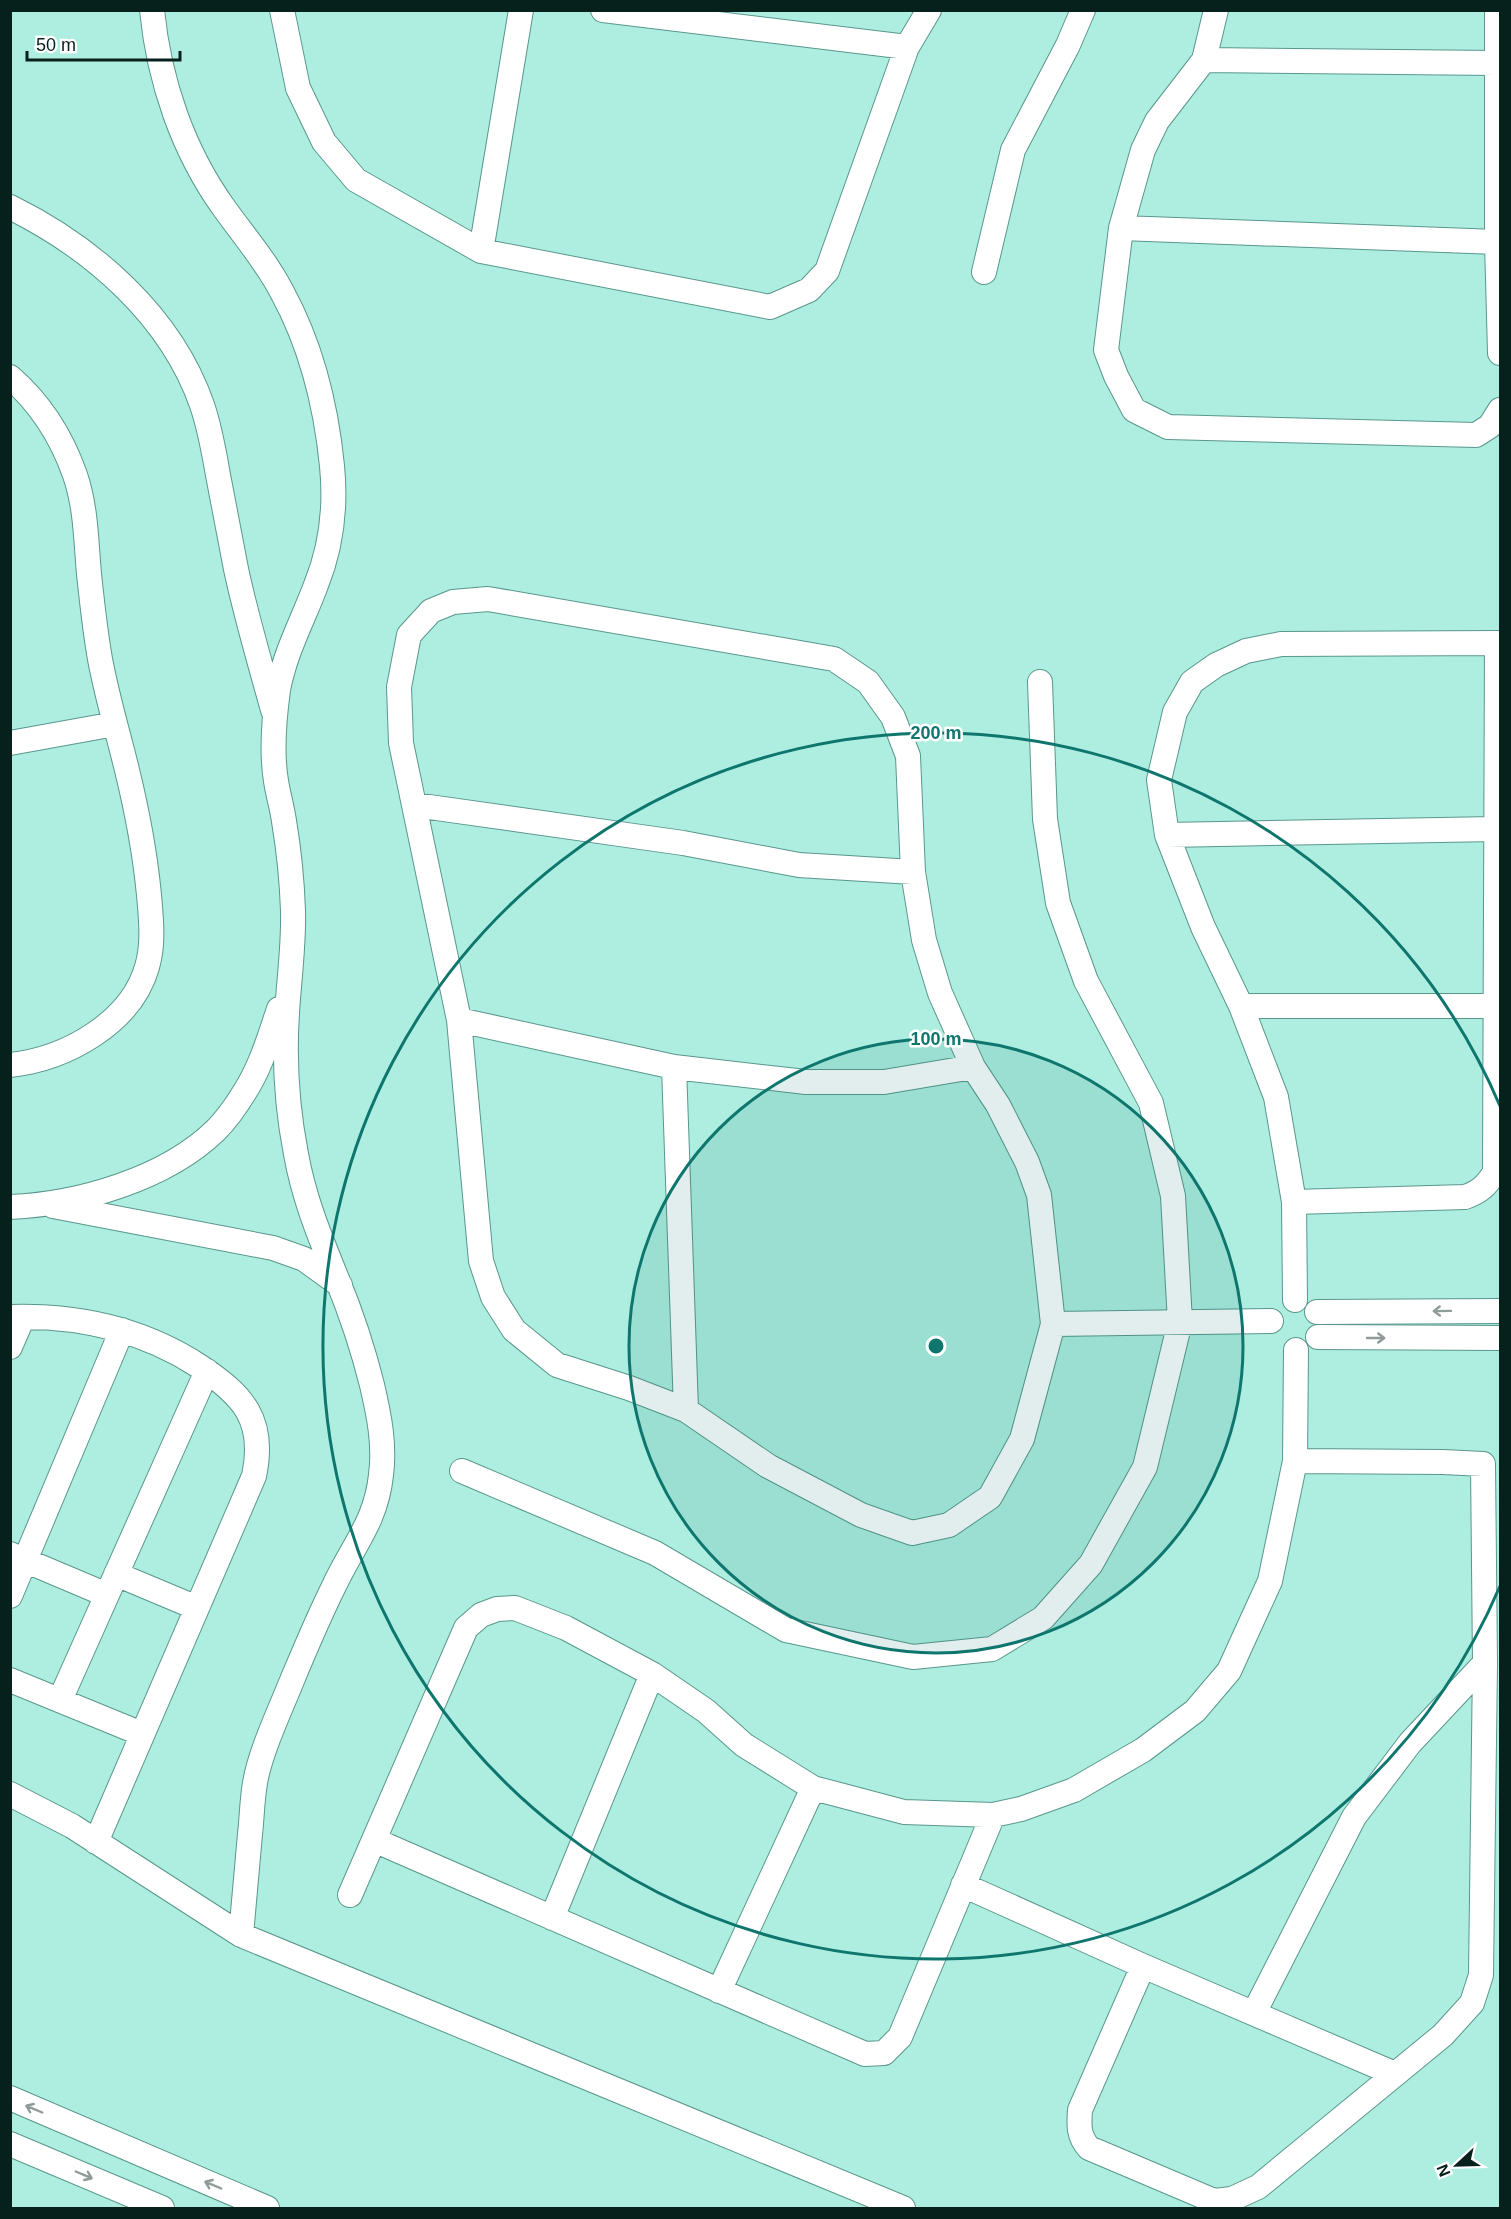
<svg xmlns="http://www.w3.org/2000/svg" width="1511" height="2219" font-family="Helvetica,sans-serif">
  <rect width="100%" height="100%" fill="#adeee1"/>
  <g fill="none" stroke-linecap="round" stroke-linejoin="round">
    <defs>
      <path id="minor" d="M152 10C159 81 183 151 224 208 244 236 266 261 282 292 311 345 326 405 332 466 336 506 331 548 316 585 303 620 285 652 278 690 274 719 271 751 276 781 278 794 282 807 284 821 289 851 292 881 293 911 294 945 289 979 287 1013 284 1059 287 1108 296 1154 304 1199 320 1237 337 1279 351 1313 363 1349 372 1385 379 1415 385 1444 381 1475 376 1522 353 1545 334 1586 319 1616 306 1647 293 1678 281 1708 260 1752 255 1783 252 1800 252 1817 250 1834 247 1867 244 1901 241 1935
        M282 10 298 88 324 142 356 180 481 251 770 307 809 290 827 271 907 47 929 10
        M603 10 907 47
        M1216 10 1204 60 1157 121 1143 150 1121 228 1106 350 1116 376 1134 410 1168 427 1476 435 1490 426 1500 410
        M1497 10V242L1500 353
        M1204 60 1497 63
        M10 207C93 248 171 316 202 405 210 428 214 452 218 475 224 507 230 538 236 569 246 616 260 663 273 710
        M1121 228 1497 242
        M481 251 521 10
        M984 272 1013 150 1068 45 1083 10
        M10 377C40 403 62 438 75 475 86 507 86 540 89 574 92 602 95 631 100 659 107 697 118 733 127 770 137 811 145 853 149 895 151 918 154 944 147 967 131 1023 66 1059 10 1065
        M488 599 834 659 868 682 893 717 908 756 913 872 924 940 940 993 973 1067 998 1105 1027 1162 1039 1195 1053 1324 1022 1439 990 1497 949 1525 912 1533 861 1515 768 1466 686 1410 629 1388 557 1365 514 1330 493 1297 481 1261 459 1020 401 743 399 687 409 635 431 611 453 602Z
        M10 743 115 724
        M415 805 683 843 799 865 913 872
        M1167 835 1496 829
        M1241 1006H1496
        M459 1020 674 1067 806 1082H884L973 1067
        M674 1067 686 1410
        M1294 1202 1465 1197C1480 1192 1487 1185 1495 1172L1497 643
        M53 1206 273 1248 304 1259 340 1285
        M10 1207C79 1204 166 1179 216 1130 227 1119 236 1106 244 1093 261 1067 269 1038 279 1009
        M1295 1300 1294 1202 1276 1097 1241 1006 1203 927 1167 835 1159 780 1175 712 1192 682 1216 665 1246 651 1281 644 1500 643
        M1317 1312 1500 1311
        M10 1317C78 1315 142 1329 199 1366 243 1395 266 1420 254 1476L96 1842
        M1053 1324 1271 1321
        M1318 1337 1500 1338
        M10 1347 23 1317
        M462 1471 655 1553 786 1630 913 1657 992 1649 1043 1618 1091 1564 1145 1467 1180 1322 1173 1196 1151 1103 1086 981 1058 903 1045 819 1040 682
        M10 1554 107 1595
        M116 1574 197 1608
        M10 1596 122 1330
        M10 1680 142 1734
        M60 1700 207 1371
        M10 1794 72 1826 241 1935 903 2208
        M374 1840 865 2054 884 2053 900 2037 993 1815
        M963 1885 1143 1966 1395 2074
        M350 1895 466 1628 481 1615 497 1609 515 1608 566 1628 652 1674 706 1711 744 1745 813 1788 904 1812 993 1815 1021 1809 1074 1790 1143 1750 1195 1711 1229 1671 1270 1581 1295 1461 1296 1350
        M552 1918 652 1674
        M1143 1966 1080 2110C1079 2125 1078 2136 1089 2148L1214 2201 1232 2199 1258 2187 1443 2035 1472 2003 1481 1975 1485 1663 1483 1464 1443 1462 1295 1461
        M719 1991 813 1788
        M1254 2013 1354 1817 1410 1743 1485 1663
        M10 2098 267 2208
        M10 2144 162 2208"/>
    </defs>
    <use href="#minor" stroke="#59978c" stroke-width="26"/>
    <use href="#minor" stroke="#fff" stroke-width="24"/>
  </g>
  <defs><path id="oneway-shaft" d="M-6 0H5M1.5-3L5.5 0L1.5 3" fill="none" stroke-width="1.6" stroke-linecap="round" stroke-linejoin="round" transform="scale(1.5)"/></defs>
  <g stroke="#8f9b99">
    <use href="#oneway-shaft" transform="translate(1442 1311) rotate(179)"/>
    <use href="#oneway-shaft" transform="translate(1376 1338)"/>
    <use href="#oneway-shaft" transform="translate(34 2109) rotate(-157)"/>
    <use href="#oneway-shaft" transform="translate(84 2175) rotate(23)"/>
    <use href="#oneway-shaft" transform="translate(213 2185) rotate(-157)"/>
  </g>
  <circle cx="936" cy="1346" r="307" fill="#0f766e" fill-opacity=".12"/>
  <g fill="none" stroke="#0f766e" stroke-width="3">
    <circle cx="936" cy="1346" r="307"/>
    <path d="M1500 1586A613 613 0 1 1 1500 1106"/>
  </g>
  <circle cx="936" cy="1346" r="9" fill="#0f766e" stroke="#fff" stroke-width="3"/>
  <g font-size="18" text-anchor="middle" font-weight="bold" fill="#0f766e" stroke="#fff" stroke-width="5" stroke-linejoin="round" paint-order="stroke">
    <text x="936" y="739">200 m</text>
    <text x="936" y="1045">100 m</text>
  </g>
  <rect width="1511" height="2219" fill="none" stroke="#06201c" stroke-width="24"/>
  <g transform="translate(1457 2165) rotate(248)" stroke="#ffffff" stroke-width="4.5" paint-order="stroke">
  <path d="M0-4.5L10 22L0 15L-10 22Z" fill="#06201c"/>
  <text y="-9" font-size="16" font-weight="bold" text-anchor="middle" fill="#06201c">N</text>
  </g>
  <path d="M27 51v9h153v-9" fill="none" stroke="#06201c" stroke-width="3"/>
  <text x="36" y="51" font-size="18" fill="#06201c" stroke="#ffffff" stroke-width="4.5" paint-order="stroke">50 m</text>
</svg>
